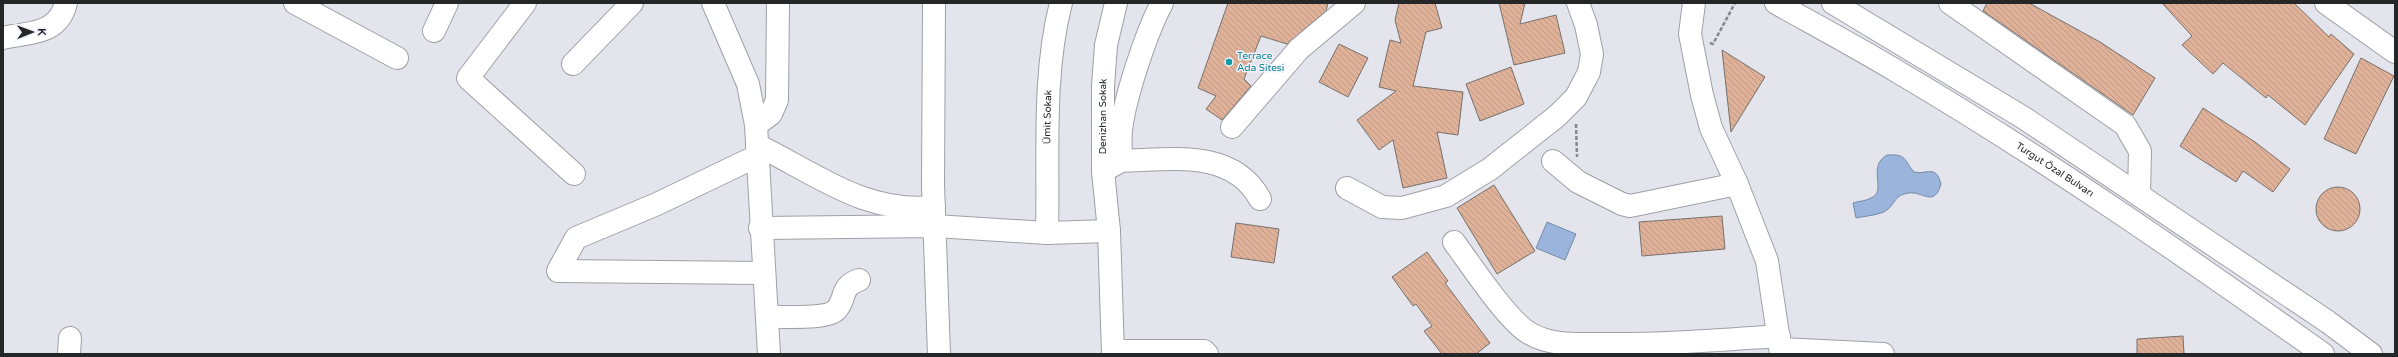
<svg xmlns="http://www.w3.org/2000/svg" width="2398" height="357" font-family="'Varela Round',sans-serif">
  <defs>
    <pattern id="building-back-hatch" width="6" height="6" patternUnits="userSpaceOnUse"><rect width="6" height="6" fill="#dfb199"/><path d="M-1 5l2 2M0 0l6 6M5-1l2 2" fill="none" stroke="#bf9884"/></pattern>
  </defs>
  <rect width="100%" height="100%" fill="#e4e5ec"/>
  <path fill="#9ab4dc" stroke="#7789a6" d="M1887 155C1907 154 1903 159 1914 172 1927 175 1936 164 1941 184 1934 208 1923 191 1909 193 1894 195 1896 203 1887 210 1881 215 1865 216 1856 218L1853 203C1859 201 1866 201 1871 198 1888 191 1866 167 1887 155Z
    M1547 222 1576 234 1565 260 1536 248Z"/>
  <path fill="url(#building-back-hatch)" stroke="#76706c" d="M1228 3H1328L1326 11 1287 44 1261 36 1244 79 1251 86 1222 120 1206 109 1216 96 1198 88Z
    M1399 3H1435L1442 28 1426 32 1413 86 1463 92 1458 135 1437 132 1447 178 1403 188 1393 140 1379 150 1357 120 1396 91 1379 87 1390 40 1401 43 1395 20Z
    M1499 3H1525L1520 24 1556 15 1565 53 1514 65Z
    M1987 3H2029L2100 42 2155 78 2133 115 1983 11Z
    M2162 3H2294L2329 37 2331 34 2354 54 2305 125 2268 95 2266 98 2223 63 2213 74 2182 45 2192 36Z
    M1339 44 1368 58 1348 97 1319 82Z
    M1722 50 1765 77 1731 132Z
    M2361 58 2394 76 2356 154 2324 139Z
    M1511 67 1524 104 1480 121 1466 84Z
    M2203 108 2255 142 2290 169 2273 192 2243 171 2236 182 2180 146Z
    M1494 185 1535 251 1497 274 1457 208Z
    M2316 209a22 22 0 1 1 44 0a22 22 0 1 1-44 0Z
    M1722 216 1725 249 1642 256 1639 222Z
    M1236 223 1279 229 1274 263 1231 257Z
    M1427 252 1448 281 1445 283 1490 343 1476 354H1442L1424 331 1432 326 1416 304 1413 306 1392 277Z
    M2183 336 2184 354H2137V339Z"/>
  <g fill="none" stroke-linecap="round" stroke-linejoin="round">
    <defs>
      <g id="minor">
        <path d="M295 3 397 58"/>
        <path d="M525 3 468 78 574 174"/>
        <path d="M713 3 748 84 756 125 769 354"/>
        <path d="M934 3 933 185 939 354"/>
        <path d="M1694 3 1690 34 1702 95 1711 128 1737 184 1767 261 1781 354"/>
        <path d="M1950 3 2125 125 2140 151 2139 194"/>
        <path d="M2326 3 2395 52"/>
        <path d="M434 31 447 3"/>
        <path d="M3 38C30 32 58 35 66 3"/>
        <path d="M573 64 632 3"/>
        <path d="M756 125 771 114 777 100 778 3"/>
        <path d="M1232 127 1299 49 1354 3"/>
        <path d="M757 145C817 174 864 214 934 207"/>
        <path d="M757 156 657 204 576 238 558 271 763 273"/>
        <path d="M1121 161C1170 160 1232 148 1260 199"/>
        <path d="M1553 161 1578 182 1622 204 1630 206 1737 184"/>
        <path d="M1103 171 1121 161C1121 151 1120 140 1121 130 1125 97 1146 33 1162 3"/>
        <path d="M1347 188 1382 207 1402 208 1446 196 1490 169 1557 116 1576 97 1589 72 1592 54 1586 25 1578 3"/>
        <path d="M760 228 935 226 1047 233 1109 231"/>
        <path id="s1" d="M1047 233C1049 158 1042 76 1061 3"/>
        <path d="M1454 242C1471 265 1507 320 1529 333 1551 346 1576 344 1600 344 1660 345 1720 340 1779 336"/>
        <path d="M767 317C782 316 826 320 836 310 847 299 839 287 859 280"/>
        <path d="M1781 349 1883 354"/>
        <path d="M1113 351H1204L1207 354"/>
        <path d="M69 354 70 338"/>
        <path id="s2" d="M1113 354 1109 231 1103 171V86L1106 45 1116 3"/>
      </g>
      <g id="highway">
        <path id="s3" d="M1776 3C1817 26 1858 48 1898 72 2044 158 2185 256 2323 354"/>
        <path d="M1833 3 2024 118 2328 322 2371 354"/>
      </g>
    </defs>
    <use href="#minor" stroke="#9fa0a7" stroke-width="24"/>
    <use href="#highway" stroke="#9fa0a7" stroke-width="24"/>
    <path stroke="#87888c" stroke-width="2.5" stroke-dasharray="4 2" stroke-linecap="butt" d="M1710 43 1713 44 1735 3
      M1576 124 1577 157"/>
    <use href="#minor" stroke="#fff" stroke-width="22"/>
    <use href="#highway" stroke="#fff" stroke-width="22"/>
  </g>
  <circle fill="#0f9aa8" stroke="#f1f2fa" stroke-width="1.5" cx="1229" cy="62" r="4"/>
  <g text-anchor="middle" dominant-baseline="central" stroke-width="3" stroke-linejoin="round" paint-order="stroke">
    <g font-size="10" fill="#0d838f" stroke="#f1f2fa" text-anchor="start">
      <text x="1237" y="56">Terrace<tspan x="1237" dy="12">Ada Sitesi</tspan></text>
    </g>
    <g font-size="10" fill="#252628" stroke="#f1f2fa">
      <text stroke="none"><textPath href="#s1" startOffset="116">Ümit Sokak</textPath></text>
      <text stroke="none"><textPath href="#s2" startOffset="238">Denizhan Sokak</textPath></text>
      <text stroke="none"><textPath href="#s3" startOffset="325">Turgut Özal Bulvarı</textPath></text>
    </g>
  </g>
  <rect width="2398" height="357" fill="none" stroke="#252628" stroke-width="8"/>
  <g transform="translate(32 32) rotate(89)" stroke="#f1f2fa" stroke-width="3" paint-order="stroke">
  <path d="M0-3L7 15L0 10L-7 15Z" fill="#252628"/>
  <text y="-6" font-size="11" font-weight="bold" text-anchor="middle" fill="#252628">K</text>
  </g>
</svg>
